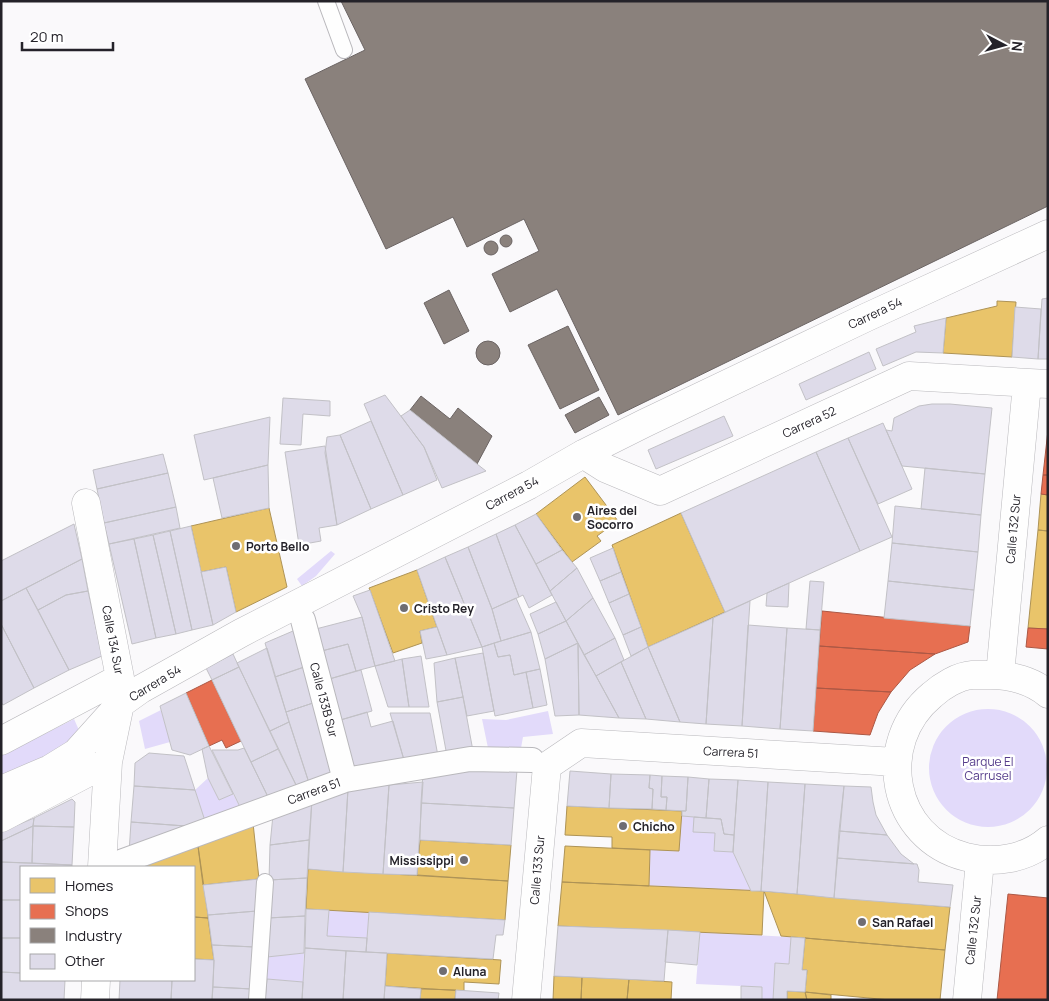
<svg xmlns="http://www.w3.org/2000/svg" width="1049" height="1001" font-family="Manrope,sans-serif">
  <rect width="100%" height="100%" fill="#faf9fb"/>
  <path fill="#e2dafa" d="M331 551 335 554 316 576 302 586 297 579Z
    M929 768a59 59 0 1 1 118 0a59 59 0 1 1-118 0Z
    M161 710 170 742 145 749 139 721Z
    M548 711 553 734 523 737 521 748H488L482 719 506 720Z
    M74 719 82 737 1 779V756Z
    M208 778 219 800 233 794 242 811 206 824 195 790Z
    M682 816 694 817 715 833 714 851 733 852 751 891 649 886 650 850Z
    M329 910 369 912 367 938 327 936Z
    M700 932 791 937 789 964 775 963 773 1000H762V987L696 984Z
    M304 953 303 982 267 979V957Z"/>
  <path fill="#e9c46a" stroke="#ae9356" d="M997 301 1016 302 1012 357 943 353 946 318 997 306Z
    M585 477 618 521 597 536 601 541 572 562 536 514Z
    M1041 494 1048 495V531L1038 530Z
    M269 508 287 587 236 612 226 567 201 572 191 526Z
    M681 513 725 612 648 647 612 545Z
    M1038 530 1048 531V629L1028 628Z
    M417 570 437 627 420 631 422 643 393 653 369 588Z
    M567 806 682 811 679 851 612 848V837L565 835Z
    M253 823 259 879 203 885 197 839Z
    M197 839 208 915V918L194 917V867H128Z
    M420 840 511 845 508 881 417 875Z
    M565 846 650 850 649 886 562 882Z
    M308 869 508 881 505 920 306 909Z
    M562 882 764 891 762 935 558 926Z
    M764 891 950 907 945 950 781 936Z
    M194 917 208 918 214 960 194 959Z
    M805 938 945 950 940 1000H890L805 992 807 970H802Z
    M387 953 501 960 499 984 464 982V991L385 986Z
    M554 976 582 977 581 1000H553Z
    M582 977 629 979 627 1000H581Z
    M629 979 672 982 671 1000H627Z
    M421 989 456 990 455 1000H420Z
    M787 991 805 992 807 1000H787Z
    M805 992 831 995V1000H807Z"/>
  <path fill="#e76f51" stroke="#ac5845" d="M1048 430V475H1043Z
    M1043 475H1048V495L1041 494Z
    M822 611 970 626 968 642 935 654 819 646Z
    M1028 628 1048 629V649L1026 647Z
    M819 646 935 654 910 670 891 692 816 688Z
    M212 680 241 741 226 748 222 740 209 746 186 693Z
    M816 688 891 692 878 713 870 735 813 731Z
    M1008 894 1048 898V1000H997Z"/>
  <path fill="#8a817c" stroke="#6b6463" d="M341 1H1048V206L618 415 557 289 510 312 492 274 539 251 524 219 467 247 453 217 386 249 305 79 365 50Z
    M500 241a6 6 0 1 1 12 0a6 6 0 1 1-12 0Z
    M484 248a7 7 0 1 1 14 0a7 7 0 1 1-14 0Z
    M449 290 469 331 444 344 424 303Z
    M568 326 599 390 560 409 528 345Z
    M476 353a12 12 0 1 1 24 0a12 12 0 1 1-24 0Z
    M421 396 450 419 458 408 492 436 477 464 410 410Z
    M599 397 609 415 575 433 565 415Z"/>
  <path fill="#dedbe9" stroke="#c2c1c6" d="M1048 298V359H1038L1042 299Z
    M1015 307 1041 309 1038 359 1012 357Z
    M946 318 943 353 916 352 883 366 876 349 916 332 914 326Z
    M869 352 876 369 806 400 799 384Z
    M385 395 424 447 437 480 403 495 364 404Z
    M283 398 330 401V416L303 414 301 445 280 444Z
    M932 404H950L992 408 985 474 902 466 886 430 892 431 894 418 919 406Z
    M410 410 477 464 486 471 442 488 424 447 401 416Z
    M724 416 733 436 656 469 648 450Z
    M270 417 268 465 204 480 194 435Z
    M371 421 403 495 371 509 340 435Z
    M883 423 912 489 878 504 848 438Z
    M340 435 371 509 337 525 325 453 327 437Z
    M848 438 892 537 860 551 816 452Z
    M325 446 337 525 319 528 321 541 299 545 285 452Z
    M816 452 860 551 725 612 681 513Z
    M163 454 168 473 97 489 93 470Z
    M268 465 269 508 222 518 213 478Z
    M925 468 985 474 981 515 921 509Z
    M168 473 176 507 104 523 97 489Z
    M895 506 981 515 978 552 892 543Z
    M176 507 180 528 109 544 104 523Z
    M536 514 562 550 536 564 515 525Z
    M74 524 82 559 1 601V561Z
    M515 525 552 595 529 608 523 595 519 597 496 534Z
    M191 526 213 625 192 630 170 531Z
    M170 531 192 630 176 634 153 535Z
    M496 534 519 597 492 609 468 547Z
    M153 535 176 634 156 638 134 539Z
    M134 539 156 638 132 644 109 544Z
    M892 543 978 552 974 590 888 581Z
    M468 547 492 609 501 641 482 647 445 557Z
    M613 548 621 572 600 581 590 558Z
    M562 550 577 568 550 591 536 564Z
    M445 557 482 647 447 655 417 570Z
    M82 559 88 591 66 595 38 610 26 588Z
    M226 567 236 612 213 625 201 572Z
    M577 568 593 598 566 621 550 591Z
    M621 572 629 594 609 603 600 581Z
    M810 581 824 582 820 630 806 629Z
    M888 581 974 590 970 626 884 618Z
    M789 583 788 607 766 606 767 593Z
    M26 588 69 670 34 688 1 624V601Z
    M370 590 395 661 375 666 362 617 353 596Z
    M88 591 102 656 69 670 38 610 66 595Z
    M629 594 641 627 623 635 609 603Z
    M516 598 531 632 501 641 492 609Z
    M593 598 615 638 584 655 566 621Z
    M750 601 742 726 706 724 713 618Z
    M556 602 566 621 538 634 530 614Z
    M362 617 375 666 356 671 348 644 318 652 312 630Z
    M713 618 706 724 680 722 648 647Z
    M566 621 578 643 545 659 538 634Z
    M1 624 34 688 3 705 1 702Z
    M748 625 787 628 780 729 742 726Z
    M437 627 447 655 426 659 420 631Z
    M641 627 648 647 631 656 623 635Z
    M300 628 310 665 275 677 265 643Z
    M787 628 820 630 813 731 780 729Z
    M531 632 540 669 514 675 510 655 498 657 494 643Z
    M615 638 624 660 596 676 584 655Z
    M494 643 498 657 510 655 514 675 526 672 533 708 495 716 482 647Z
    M578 643 579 715 555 716 545 659Z
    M578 643 596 676 619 718 579 715Z
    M348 644 356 671 326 680 318 652Z
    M648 647 680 722 646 719 621 662Z
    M267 648 289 722 270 731 237 663Z
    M483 653 494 711 467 716 455 658Z
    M233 654 239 667 212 680 206 668Z
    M421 656 429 707H409L402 659Z
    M455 658 463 697 437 702 434 663Z
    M402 659 409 707H388L375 666Z
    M621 662 646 719 619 718 596 676Z
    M310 665 319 701 286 712 275 677Z
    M239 667 278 749 251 762 212 680Z
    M540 669 547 705 533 708 526 672Z
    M361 670 372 711 337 721 326 680Z
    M186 693 209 746 190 755 172 750 160 706Z
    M463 697 473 751 447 756 437 702Z
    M319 701 339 776 310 786 286 712Z
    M367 712 371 727 393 721 404 760 351 775 337 721Z
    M390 713H430L438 756 404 760Z
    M289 722 310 786 299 791 270 731Z
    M209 746 233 794 219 800 208 778 202 749Z
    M244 748 270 801 242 811 212 750H238Z
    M278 749 299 791 270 801 251 762Z
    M149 753 184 756 195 790 134 786 135 763Z
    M517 770 514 808 421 803 423 773Z
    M570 771 611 774 609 808 567 806Z
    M611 774 650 775 649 788 653 789 652 809 609 808Z
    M650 775 662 776 661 797H667L666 810 652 809 653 789 649 788Z
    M662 776 688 777 686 811 666 810 667 797H661Z
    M688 777 709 779 706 818 682 816V811H686Z
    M709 779 738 780 734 835 724 834 721 819 706 818Z
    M738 780 768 782 761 891H751L733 852Z
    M423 782 417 875 383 874 389 785Z
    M768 782 805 784 797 894 761 891Z
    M805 784 844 786 834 898 797 894Z
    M389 785 383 874 343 872 348 789Z
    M134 786 195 790 206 824 199 827 131 822Z
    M844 786 871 787 873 802 876 815 887 835 839 831Z
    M348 789 343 872 308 869 312 799Z
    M72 799 75 802 74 827 33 826 34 818Z
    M312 799 309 840 270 845 273 815Z
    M421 803 514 808 511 845 420 840Z
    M694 817 721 819 724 834 734 835 733 852 714 851 715 833 693 832Z
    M34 818 33 826 1 841V832Z
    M131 822 199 827 129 853Z
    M33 826 32 863 1 862V841Z
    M33 826 74 827 72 865 32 863Z
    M839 831 887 835 901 854 914 864 837 858Z
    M309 840 307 878 269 880 270 845Z
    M837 858 917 864 919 870 918 882 953 885 950 907 834 898Z
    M1 862 72 865V867H21V900H1Z
    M307 878 305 916 268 918 269 880Z
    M259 879 257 911 208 915 203 885Z
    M1 900H21V938H1Z
    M306 909 329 910 327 936 367 938 366 952 305 948Z
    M257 911 255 947 212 945 208 915Z
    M369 912 505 920 503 935H496L493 959 366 952Z
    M305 916 304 953 267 957 268 918Z
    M558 926 668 930 664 981 554 976Z
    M668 930 700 932 697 965 665 962Z
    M791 937 805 938 802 970H807L805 992 787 991V1000H773L775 963 789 964Z
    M1 938H21V973L1 972Z
    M212 945 255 947 252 989 213 987 214 960Z
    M305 948 346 951 343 1000H302Z
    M346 951 387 953 384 1000H343Z
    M194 959 214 960 212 1000H171L172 980H194Z
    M1 972 21 973V980H65L64 1000H1Z
    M267 979 303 982 302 1000H265Z
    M120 980H172L171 1000H119Z
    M385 986 421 989 420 1000H384Z
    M741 986 762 987V1000H741Z
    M213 987 252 989V1000H212Z
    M456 990 499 993 498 1000H455Z"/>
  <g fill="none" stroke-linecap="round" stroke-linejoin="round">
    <defs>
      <path id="service" d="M326 1 344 50
        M257 1000 265 882"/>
      <path id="pedestrian" d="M303 620 345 780
        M107 867 345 780 470 759 532 760"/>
      <path id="minor" d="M583 454 605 468 660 491 909 376 1048 384
        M86 503 120 678V704L108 762 102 867
        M1000 675 1027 384
        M1048 694C1033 681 1011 675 991 675 985 675 978 675 972 675 958 676 942 686 932 695 874 743 891 838 966 857 994 864 1026 859 1048 840
        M1 741 120 678
        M1 790 50 769 76 753 120 704 141 689 241 633 529 485 583 454 645 423 865 318 1048 234
        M1 818 108 762
        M95 1000 96 980
        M526 1000 547 766 581 743 896 762
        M967 1000 980 861"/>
    </defs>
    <use href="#service" stroke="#b9b8bc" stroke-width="18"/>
    <use href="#pedestrian" stroke="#b9b8bc" stroke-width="26"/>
    <use href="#minor" stroke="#b9b8bc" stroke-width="29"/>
    <use href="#service" stroke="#fefefe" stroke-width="16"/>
    <use href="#pedestrian" stroke="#fefefe" stroke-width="24"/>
    <use href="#minor" stroke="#fefefe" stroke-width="28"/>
  </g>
  <g fill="#6f6d72" stroke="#fff" stroke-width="2">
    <circle cx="577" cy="517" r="5"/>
    <circle cx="236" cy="546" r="5"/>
    <circle cx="404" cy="608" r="5"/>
    <circle cx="623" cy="826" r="5"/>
    <circle cx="464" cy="860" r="5"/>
    <circle cx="862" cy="922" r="5"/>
    <circle cx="443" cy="971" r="5"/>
  </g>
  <g text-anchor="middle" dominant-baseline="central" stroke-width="5" stroke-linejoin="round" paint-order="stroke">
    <g font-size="12" fill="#242229" stroke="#fff">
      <text transform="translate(875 313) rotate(-25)">Carrera 54</text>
      <text transform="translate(809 422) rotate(-25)">Carrera 52</text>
      <text transform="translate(512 493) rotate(-28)">Carrera 54</text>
      <text transform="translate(1013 529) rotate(-85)">Calle 132 Sur</text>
      <text transform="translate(113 640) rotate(79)">Calle 134 Sur</text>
      <text transform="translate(155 683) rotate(-31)">Carrera 54</text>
      <text transform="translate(324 700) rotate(75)">Calle 133B Sur</text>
      <text transform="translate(731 752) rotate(3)">Carrera 51</text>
      <text transform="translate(314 791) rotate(-20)">Carrera 51</text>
      <text transform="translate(537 870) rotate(-85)">Calle 133 Sur</text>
      <text transform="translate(973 930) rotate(-84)">Calle 132 Sur</text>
    </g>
    <g font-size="12" font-weight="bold" fill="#242229" stroke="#fff" text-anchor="start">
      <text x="587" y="510">Aires del<tspan x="587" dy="14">Socorro</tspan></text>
      <text x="246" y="546">Porto Bello</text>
      <text x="414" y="608">Cristo Rey</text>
      <text x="633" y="826">Chicho</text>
      <text x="454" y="860" text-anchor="end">Mississippi</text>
      <text x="872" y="922">San Rafael</text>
      <text x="453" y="971">Aluna</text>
    </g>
    <g font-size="12" fill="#553c8b" stroke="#fff">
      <text x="988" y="761">Parque El<tspan x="988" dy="14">Carrusel</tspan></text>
    </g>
  </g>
  <rect width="1049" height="1001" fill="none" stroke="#242229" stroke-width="5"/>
  <rect x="20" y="866" width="175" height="115" fill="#ffffff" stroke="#a7a7a9"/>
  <rect x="30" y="878" width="25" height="15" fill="#e9c46a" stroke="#a7a7a9"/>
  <text x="65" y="891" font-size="15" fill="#242229">Homes</text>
  <rect x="30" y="904" width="25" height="15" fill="#e76f51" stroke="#a7a7a9"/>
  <text x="65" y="916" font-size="15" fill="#242229">Shops</text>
  <rect x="30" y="928" width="25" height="15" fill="#8a817c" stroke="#a7a7a9"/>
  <text x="65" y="941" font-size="15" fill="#242229">Industry</text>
  <rect x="30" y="954" width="25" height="15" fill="#dedbe9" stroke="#a7a7a9"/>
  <text x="65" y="966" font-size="15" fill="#242229">Other</text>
  <g transform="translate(1004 45) rotate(96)" stroke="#ffffff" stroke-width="4" paint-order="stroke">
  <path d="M0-4L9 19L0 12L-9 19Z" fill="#242229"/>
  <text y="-8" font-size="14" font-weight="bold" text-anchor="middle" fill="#242229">N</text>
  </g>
  <path d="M22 42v8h91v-8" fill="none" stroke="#242229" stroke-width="2.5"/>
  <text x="30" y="42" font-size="15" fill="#242229" stroke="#ffffff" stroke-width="4" paint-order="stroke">20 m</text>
</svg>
